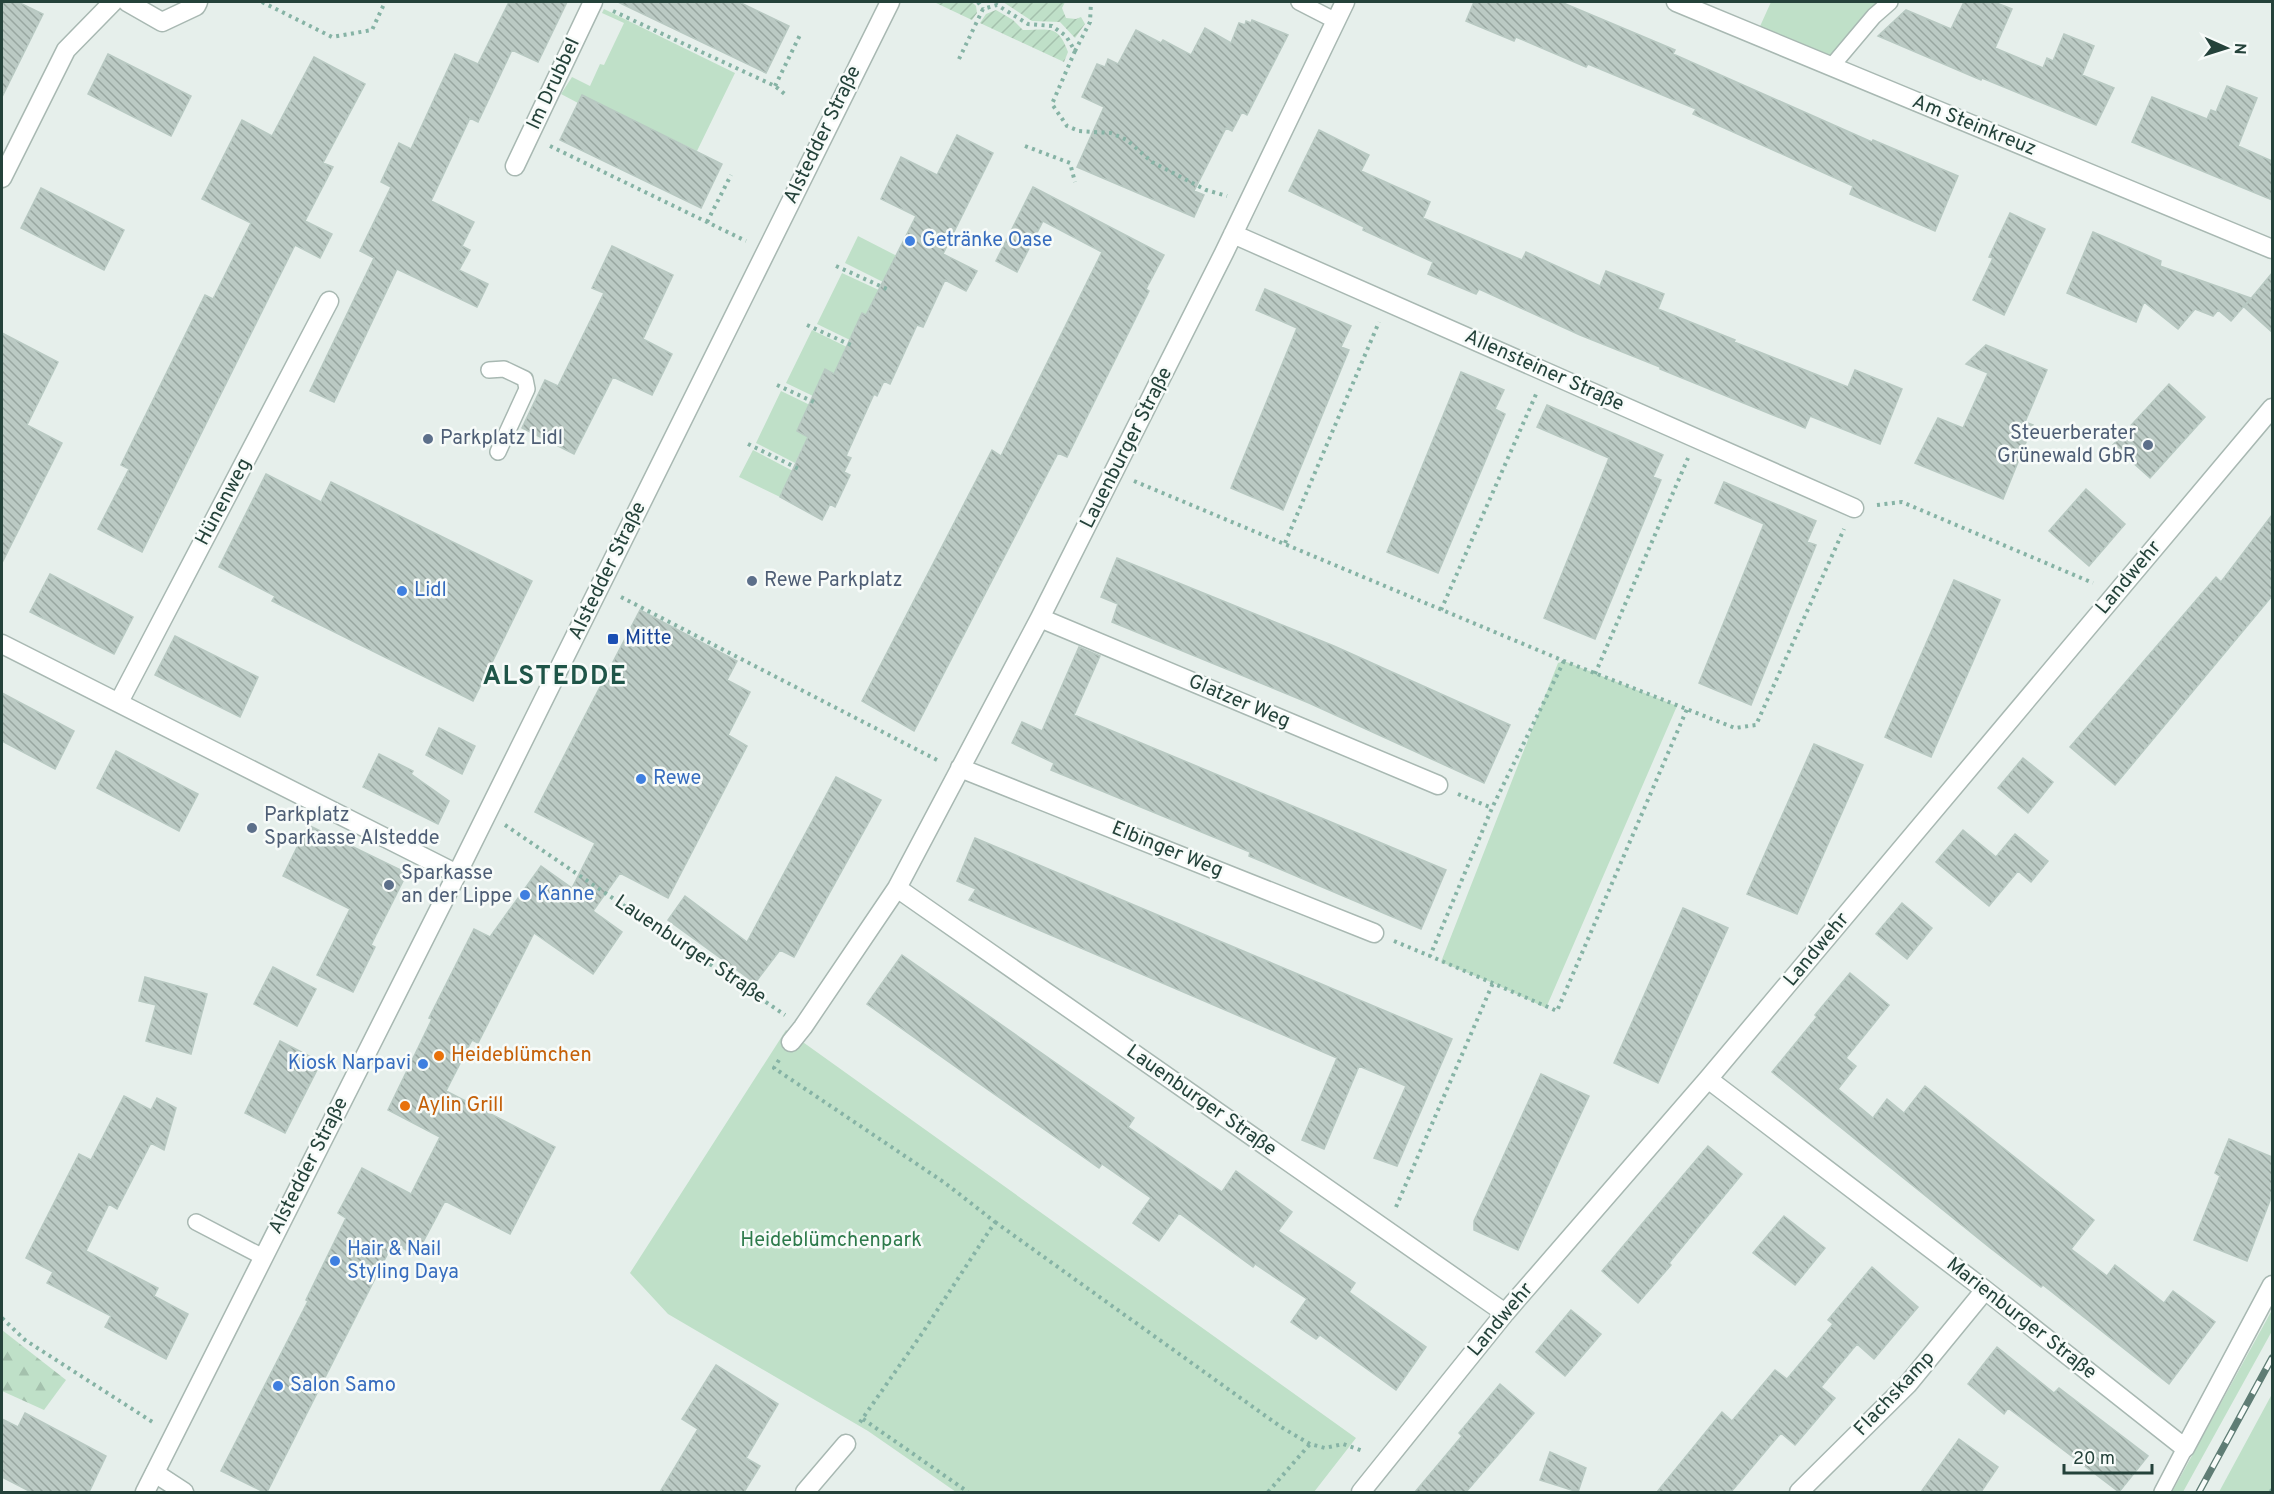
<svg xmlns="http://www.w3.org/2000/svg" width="2274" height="1494" font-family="Overpass,sans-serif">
  <defs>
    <pattern id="forest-firs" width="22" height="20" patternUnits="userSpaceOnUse" patternTransform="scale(1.5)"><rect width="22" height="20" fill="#bfe0c8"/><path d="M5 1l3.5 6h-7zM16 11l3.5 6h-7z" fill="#a4c1ad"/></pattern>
    <pattern id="garden-furrows" width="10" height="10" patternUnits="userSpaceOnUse" patternTransform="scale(1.5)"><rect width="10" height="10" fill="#bfe0c8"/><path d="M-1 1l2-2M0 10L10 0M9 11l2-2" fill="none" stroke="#a4c1ad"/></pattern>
    <pattern id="building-back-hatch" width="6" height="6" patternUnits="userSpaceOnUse" patternTransform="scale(1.5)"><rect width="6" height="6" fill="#bbcac4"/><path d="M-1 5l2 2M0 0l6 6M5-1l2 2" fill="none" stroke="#98a6a0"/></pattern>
  </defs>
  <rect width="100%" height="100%" fill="#e6efeb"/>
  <path fill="#bfe0c8" d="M1771 2H1881L1828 62 1757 33Z
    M604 9 735 73 697 151 582 96 578 103 561 94 572 77 590 86 600 64 604 65 624 23 602 13Z
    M858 236 897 256 883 282 845 263Z
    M842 273 881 291 869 316 863 313 850 340 817 324Z
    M812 330 847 347 834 374 825 370 813 396 786 383Z
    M781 391 810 405 808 437 795 463 756 443Z
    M753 450 793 471 780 497 739 477Z
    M1564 661 1677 706 1546 1008 1493 983 1441 962 1558 663Z
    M786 1030 1356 1438 1314 1492H956L868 1431 668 1314 630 1273Z
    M2272 1310V1331L2183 1492H2172Z
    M2272 1394V1492H2219Z"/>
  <path fill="url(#forest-firs)" d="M2 1330 66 1380 44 1410 2 1391Z"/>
  <path fill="url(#garden-furrows)" d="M934 2H972L976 6 977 13 972 20Z
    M1003 2H1065L1062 8 1066 18 1076 19 1081 17 1085 24 1075 38 1060 22 1032 21Z
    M996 10 1013 20 1023 30C1050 30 1058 24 1068 52L1064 62 980 23 986 14Z"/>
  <path fill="url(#building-back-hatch)" stroke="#b8c9c2" stroke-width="1.5" d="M2 2H18L43 14 2 97Z
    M509 2H567L538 62 512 50 478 122 470 118 431 201 474 222 462 246 470 250 459 270 488 284 477 307 397 269 334 402 310 391 374 258 360 251 391 187 381 182 399 143 411 149 455 54 478 64Z
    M618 2H739L789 26 766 73Z
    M1474 2H1561L1675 50 1673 54 1872 142 1873 140 1958 176 1935 231 1850 194 1853 186 1693 114 1696 109 1588 64 1586 67 1516 37 1514 41 1466 21Z
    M1964 2H1994L2012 9 1995 48 2043 68 2047 58 2053 61 2064 34 2094 46 2082 75 2114 88 2096 125 1982 78 1981 80 1878 36 1906 10 1951 29Z
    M1252 20 1288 35 1247 115 1242 112 1232 131 1226 128 1194 191 1204 195 1194 217 1077 167 1104 107 1082 97 1097 64 1105 67 1108 59 1118 64 1136 30 1161 43 1163 40 1191 55 1205 28 1231 43 1239 23 1245 25 1246 21 1251 23Z
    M108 54 191 96 171 136 88 94Z
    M314 57 365 84 323 163 333 167 305 221 332 234 320 258 295 245 142 552 98 529 129 469 121 465 205 295 213 299 251 223 202 199 242 120 272 136Z
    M2227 86 2257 98 2238 146 2272 161V200L2132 142 2152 97 2207 119 2211 110 2216 112Z
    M582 95 722 164 701 208 560 140Z
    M1319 130 1369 155 1361 171 1430 202 1423 218 1522 260 1526 252 1600 286 1606 271 1664 294 1658 309 1735 340 1734 342 1848 387 1855 370 1902 389 1880 444 1810 416 1805 428 1660 369V367L1580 335 1479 289 1476 294 1428 274 1433 262 1363 230 1364 227 1289 191Z
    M957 135 993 153 943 254 977 271 966 291 945 280 923 327 917 325 890 384 884 381 877 396 874 394 846 456 851 458 844 472 850 475 835 507 830 504 822 520 780 497 808 437 797 431 825 369 834 374 862 313 866 315 916 216 881 199 901 157 937 175Z
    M1033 187 1164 255 1146 289 1149 291 1067 457 1058 453 914 731 862 701 992 450 1001 456 1102 252 1043 221 1017 272 996 261Z
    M41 188 124 230 104 270 21 228Z
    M2010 213 2045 229 2004 315 1973 300 1993 258 1989 257Z
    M2093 232 2161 261 2160 266 2251 298 2231 321 2218 310 2213 316 2195 309 2178 329 2144 302 2136 322 2067 293Z
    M612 246 673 275 643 339 672 354 652 395 613 377 574 454 522 428 545 380 558 386 604 293 592 288Z
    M2272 273V332L2244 307Z
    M1265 289 1351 326 1341 347 1349 350 1283 510 1231 488 1297 328 1256 310Z
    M2 333 58 362 27 425 62 443 2 563Z
    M1986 345 2047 370 2025 422 2033 425 2003 499 1915 463 1938 418 1963 428 1988 373 1966 364Z
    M1461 372 1504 390 1495 409 1505 414 1438 573 1387 552Z
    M2169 384 2205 417 2150 478 2113 445Z
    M1547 405 1663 455 1653 477 1661 480 1595 639 1544 618 1609 458 1537 427Z
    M266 474 321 502 331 482 532 581 473 701 272 601 275 596 219 567Z
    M1724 482 1816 521 1807 542 1816 545 1751 705 1699 683 1764 524 1715 503Z
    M2086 489 2125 524 2089 566 2049 531Z
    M2272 515V596L2115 785 2070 747 2216 577 2221 582Z
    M1117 558 1334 646 1510 725 1484 783 1309 703 1112 622 1118 604 1101 597Z
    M50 574 133 617 114 654 30 612Z
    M1954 580 2000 600 1931 757 1885 737Z
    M640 610 737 661 727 680 750 692 728 735 747 746 668 898 620 873 593 911 622 932 593 974 534 933 478 1043 472 1040 446 1091 555 1147 510 1234 445 1201 416 1255 393 1243 267 1492H264L221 1471 308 1301 306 1300 346 1218 338 1213 362 1168 411 1194 440 1137 388 1110 432 1019 429 1018 474 929 490 937 541 866 572 888 595 843 535 812Z
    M175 636 258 677 240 717 155 675Z
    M1079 647 1100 656 1074 715 1446 870 1421 929 1249 856 1250 852 1051 770 1054 763 1012 743 1022 722 1042 731Z
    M2 693 74 731 55 769 2 741Z
    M439 728 475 746 462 774 426 755Z
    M1814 744 1863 765 1797 914 1747 894Z
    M116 751 198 794 179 831 97 788Z
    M379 754 413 771 411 774 449 801 438 824 363 787Z
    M2023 758 2053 782 2028 813 1998 788Z
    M836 777 881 800 794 957 780 950 755 983 668 920 685 896 747 942Z
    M308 825 407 873 371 945 375 947 353 992 317 975 350 909 283 876Z
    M1963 830 1996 857 2015 834 2048 861 2031 882 2018 871 1989 906 1936 862Z
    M975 838 1452 1039 1397 1166 1374 1158 1406 1086 1359 1066 1324 1149 1302 1140 1337 1058 969 900 976 889 957 881Z
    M1902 903 1932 928 1907 959 1876 934Z
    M1683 908 1728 928 1658 1083 1614 1063Z
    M902 955 1134 1118 1128 1127 1222 1192 1236 1171 1292 1212 1278 1231 1355 1283 1349 1292 1426 1347 1396 1390 1320 1335 1316 1339 1291 1322 1307 1299 1255 1264 1253 1267 1179 1213 1159 1241 1133 1223 1151 1198 1102 1164 1099 1168 867 1004Z
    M273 967 316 989 297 1026 254 1004Z
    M1850 973 1889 1005 1846 1058 1856 1066 1838 1089 1873 1118 1887 1099 1904 1113 1925 1086 2094 1220 2071 1249 2107 1276 2115 1265 2164 1303 2173 1291 2215 1322 2169 1384 2043 1285 2041 1287 1989 1247 1772 1072 1817 1017 1815 1015Z
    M145 977 207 994 191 1054 146 1041 156 1005 139 1001Z
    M280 1041 321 1062 285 1133 245 1113Z
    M1541 1074 1589 1096 1518 1250 1474 1230V1221Z
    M124 1096 151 1110 157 1098 176 1108 164 1150 151 1143 117 1209 109 1204 86 1251 158 1288 154 1296 188 1314 166 1359 105 1327 111 1316 47 1283 53 1272 26 1258 79 1154 91 1160Z
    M2229 1139 2272 1157V1195L2247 1261 2194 1240 2220 1176 2215 1173Z
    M1708 1146 1742 1174 1669 1263 1671 1265 1638 1303 1602 1271Z
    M1784 1216 1825 1248 1795 1285 1753 1253Z
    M1872 1267 1918 1307 1874 1359 1857 1344 1821 1387 1835 1398 1795 1445 1781 1433 1731 1492H1657L1722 1412 1732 1421 1775 1370 1787 1379 1833 1324 1828 1320Z
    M1571 1310 1601 1334 1565 1376 1536 1352Z
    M1997 1347 2054 1393 2059 1388 2148 1456 2119 1492 2008 1408 2004 1414 1968 1384Z
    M716 1365 778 1404 746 1458 760 1466 744 1492H660L698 1429 682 1419Z
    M1500 1384 1534 1413 1466 1492H1415L1462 1436 1459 1433Z
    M25 1413 106 1456 89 1492H31L2 1477V1419L18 1427Z
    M1959 1439 1998 1467 1981 1492H1921Z
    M1550 1452 1586 1468 1578 1492 1540 1480Z"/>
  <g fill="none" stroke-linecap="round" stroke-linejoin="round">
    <defs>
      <path id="service" d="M1299 2 1336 21
        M1831 67 1874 16 1890 2
        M489 370 504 369 525 379 527 389 498 452
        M196 1222 263 1257
        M2162 1492 2185 1448"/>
      <path id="minor" d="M127 2 162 22 196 6 198 2
        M1676 2 2272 249
        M515 166 593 2
        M2 178 66 50 113 2
        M1233 234 1854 508
        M1040 618 1438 785
        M2 644 457 874
        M119 702 329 301
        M960 768 1374 933
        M897 888 1505 1313
        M791 1042 803 1027 897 888 1040 618 1224 253 1345 2
        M1708 1079 1985 1290 2185 1448 2272 1285
        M155 1473 184 1492
        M805 1492 846 1444
        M1361 1492 1505 1313 1708 1079 2272 408
        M1799 1492 1908 1384 1985 1290"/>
      <path id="tertiary" d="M145 1492 457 874 890 2"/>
    </defs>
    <use href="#service" stroke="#a8b8b2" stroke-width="18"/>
    <use href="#minor" stroke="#a8b8b2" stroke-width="21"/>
    <use href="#tertiary" stroke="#a8b8b2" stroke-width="21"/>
    <path stroke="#86b3a5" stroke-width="4" stroke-dasharray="3 4.5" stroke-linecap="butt" d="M262 2 332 37 372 30 385 2
      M978 2 983 9
      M613 11 775 86 786 95
      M1075 51 1052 104 1067 126 1079 131 1111 133 1127 140 1152 162 1206 190 1227 196
      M959 59 983 9 997 5 1028 24 1052 26 1066 36 1075 51 1090 22 1091 2
      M775 86 800 35
      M550 146 746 241
      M1025 146 1070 163 1075 182
      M707 222 731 175
      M836 266 887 289
      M807 325 853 346
      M777 385 816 403
      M748 444 799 469
      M1134 481 1564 661 1735 728 1756 725 1844 529
      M1877 505 1902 502 2093 583
      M1285 543 1379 322
      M621 597 939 761
      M1441 610 1537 392
      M1564 661 1492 808 1430 956 1557 1011 1687 709
      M1595 674 1688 458
      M1458 794 1492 808
      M505 825 785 1015
      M1394 941 1430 956
      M779 1060 774 1068 945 1183 995 1222 923 1332 858 1425
      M1396 1207 1493 983
      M995 1222 1281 1427 1310 1444 1325 1448 1343 1444 1363 1451
      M2 1318 25 1340 154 1423
      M863 1419 968 1492
      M1268 1492 1310 1444
      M2271 1492 2272 1489"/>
    <use href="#service" stroke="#fff" stroke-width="15"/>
    <use href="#minor" stroke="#fff" stroke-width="18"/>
    <use href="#tertiary" stroke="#fff" stroke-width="18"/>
    <defs>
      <path id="rail" d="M2199 1492 2272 1358"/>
    </defs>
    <use href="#rail" stroke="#5f7d75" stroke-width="7"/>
    <use href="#rail" stroke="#f7fbf9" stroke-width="4.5" stroke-dasharray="14" stroke-linecap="butt"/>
  </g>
  <g fill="#3f7fe0" stroke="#f7fbf9" stroke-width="2">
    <circle cx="910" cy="241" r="6"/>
    <circle cx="402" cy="591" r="6"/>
    <circle cx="641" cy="779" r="6"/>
    <circle cx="525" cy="895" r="6"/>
    <circle cx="423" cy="1064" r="6"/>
    <circle cx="335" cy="1261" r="6"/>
    <circle cx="278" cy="1386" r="6"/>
  </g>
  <g fill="#5c6f8a" stroke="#f7fbf9" stroke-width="2">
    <circle cx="428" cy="439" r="6"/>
    <circle cx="2148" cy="445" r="6"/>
    <circle cx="752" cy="581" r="6"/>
    <circle cx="252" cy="828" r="6"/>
    <circle cx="389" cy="885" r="6"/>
  </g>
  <rect fill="#1a4fb4" stroke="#f7fbf9" stroke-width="2" x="607" y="633" width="12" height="12" rx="3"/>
  <g fill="#e8710a" stroke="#f7fbf9" stroke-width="2">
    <circle cx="439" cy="1056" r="6"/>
    <circle cx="405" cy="1106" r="6"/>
  </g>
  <g text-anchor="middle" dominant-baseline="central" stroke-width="5" stroke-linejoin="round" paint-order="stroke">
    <g font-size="20" fill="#24423a" stroke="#f7fbf9">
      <text transform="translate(554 84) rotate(-65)">Im Drubbel</text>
      <text transform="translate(1974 126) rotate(22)">Am Steinkreuz</text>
      <text transform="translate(823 135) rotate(-64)">Alstedder Straße</text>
      <text transform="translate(1544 371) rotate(24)">Allensteiner Straße</text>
      <text transform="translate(1127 448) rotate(-63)">Lauenburger Straße</text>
      <text transform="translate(224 502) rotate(-62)">Hünenweg</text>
      <text transform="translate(608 571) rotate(-64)">Alstedder Straße</text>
      <text transform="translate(2129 578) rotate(-50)">Landwehr</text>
      <text transform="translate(1239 702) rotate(23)">Glatzer Weg</text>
      <text transform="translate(1167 850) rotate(22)">Elbinger Weg</text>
      <text transform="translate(690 950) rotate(34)">Lauenburger Straße</text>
      <text transform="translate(1817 950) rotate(-50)">Landwehr</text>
      <text transform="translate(1201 1101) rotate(35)">Lauenburger Straße</text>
      <text transform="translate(309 1166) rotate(-63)">Alstedder Straße</text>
      <text transform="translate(2021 1319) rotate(38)">Marienburger Straße</text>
      <text transform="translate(1501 1320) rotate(-50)">Landwehr</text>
      <text transform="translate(1895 1394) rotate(-47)">Flachskamp</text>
    </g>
    <g font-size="20" fill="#366cbe" stroke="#f7fbf9" text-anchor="start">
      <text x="922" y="241">Getränke Oase</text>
      <text x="414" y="591">Lidl</text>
      <text x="653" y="779">Rewe</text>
      <text x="537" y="895">Kanne</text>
      <text x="411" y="1064" text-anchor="end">Kiosk Narpavi</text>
      <text x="347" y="1250">Hair &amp; Nail<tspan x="347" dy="23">Styling Daya</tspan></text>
      <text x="290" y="1386">Salon Samo</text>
    </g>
    <g font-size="20" fill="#4e5e75" stroke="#f7fbf9" text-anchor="start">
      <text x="2136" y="434" text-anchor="end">Steuerberater<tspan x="2136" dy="23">Grünewald GbR</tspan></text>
      <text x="440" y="439">Parkplatz Lidl</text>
      <text x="764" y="581">Rewe Parkplatz</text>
      <text x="264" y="816">Parkplatz<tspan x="264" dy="23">Sparkasse Alstedde</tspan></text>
      <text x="401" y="874">Sparkasse<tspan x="401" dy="23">an der Lippe</tspan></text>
    </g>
    <g font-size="20" fill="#164399" stroke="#f7fbf9" text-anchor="start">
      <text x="625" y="639">Mitte</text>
    </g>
    <g font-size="20" fill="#c56008" stroke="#f7fbf9" text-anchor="start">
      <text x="451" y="1056">Heideblümchen</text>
      <text x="417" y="1106">Aylin Grill</text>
    </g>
    <g font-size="20" fill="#2d7a4b" stroke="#f7fbf9">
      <text x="831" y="1241">Heideblümchenpark</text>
    </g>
    <g font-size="26" font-weight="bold" letter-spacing="1.5" fill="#1f5548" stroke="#f7fbf9">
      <text x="555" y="677">ALSTEDDE</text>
    </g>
  </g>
  <rect width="2274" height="1494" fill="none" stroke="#24423a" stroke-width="6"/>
  <g transform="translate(2226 48) rotate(93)" stroke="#f7fbf9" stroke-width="4.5" paint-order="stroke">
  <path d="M0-4.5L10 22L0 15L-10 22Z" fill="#24423a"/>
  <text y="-9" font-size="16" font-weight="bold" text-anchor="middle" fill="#24423a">N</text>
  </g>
  <path d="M2064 1464v9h88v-9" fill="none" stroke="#24423a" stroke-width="3"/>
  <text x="2073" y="1464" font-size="18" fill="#24423a" stroke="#f7fbf9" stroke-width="4.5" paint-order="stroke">20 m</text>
</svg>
